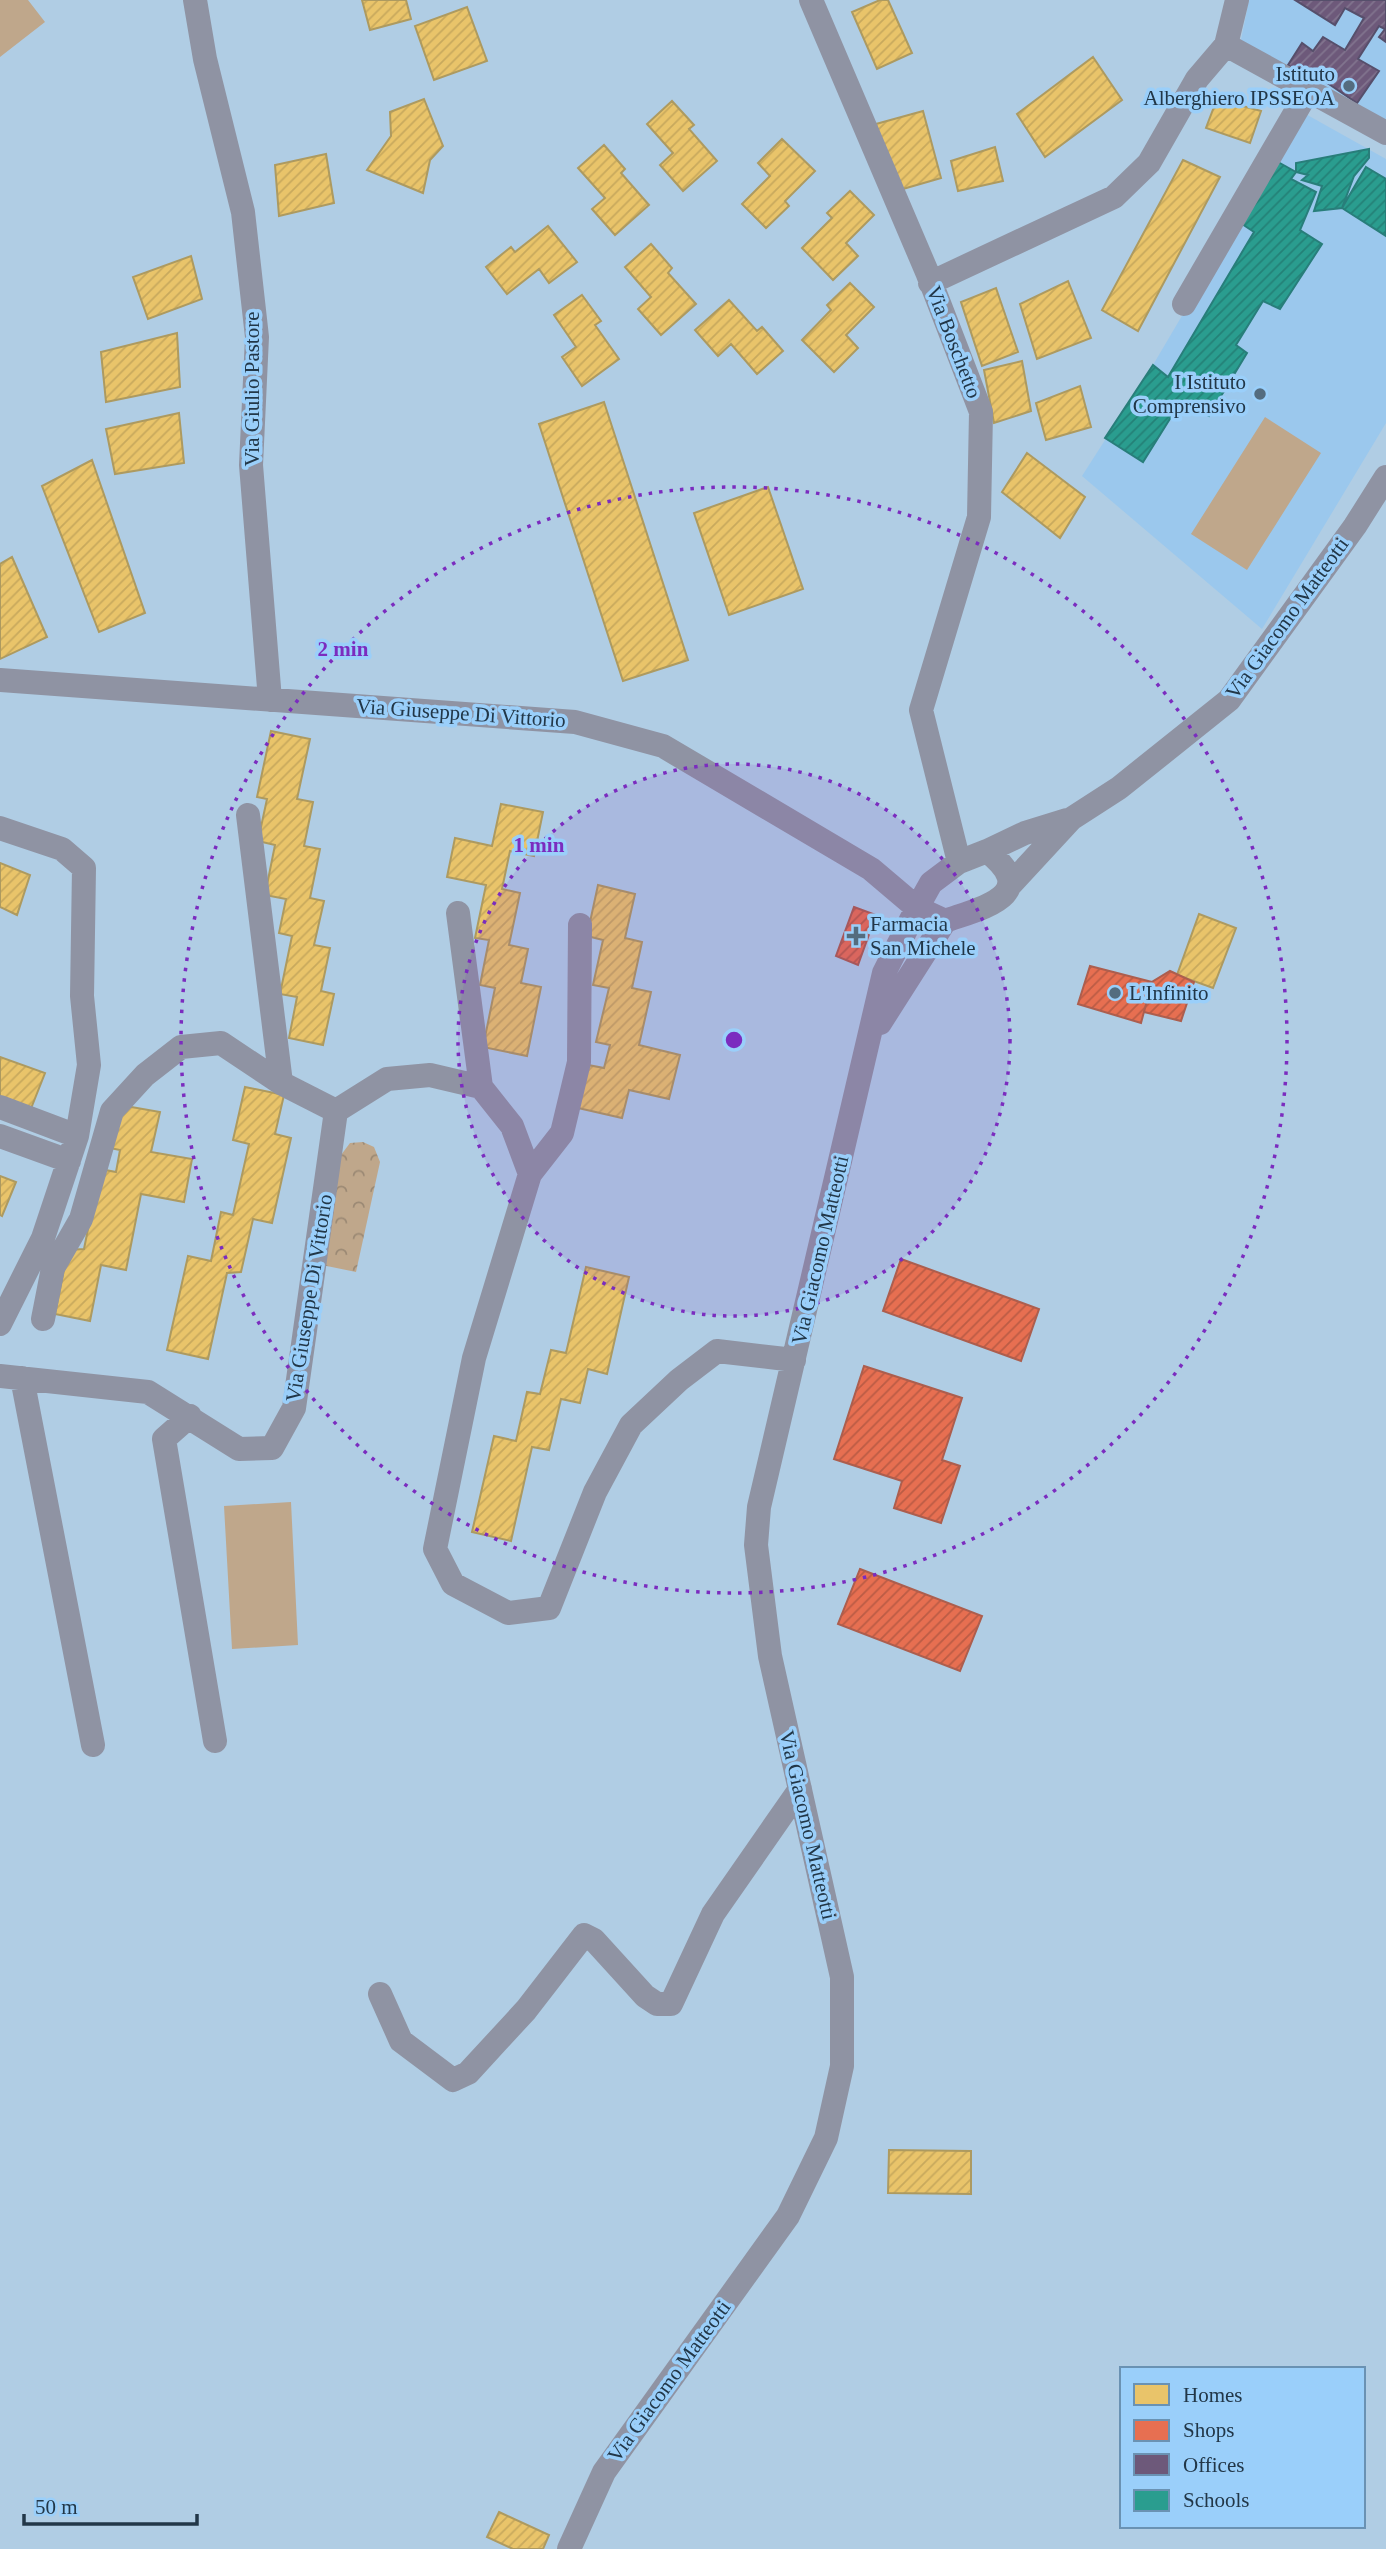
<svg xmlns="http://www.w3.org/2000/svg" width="1386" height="2549" font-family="'Times New Roman',serif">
  <defs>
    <pattern id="forest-crowns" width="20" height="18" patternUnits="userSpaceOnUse" patternTransform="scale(1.75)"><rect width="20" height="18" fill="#bfa78b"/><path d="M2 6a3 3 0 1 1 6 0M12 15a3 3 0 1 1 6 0" fill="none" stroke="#9b8974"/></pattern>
    <pattern id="homes-hatch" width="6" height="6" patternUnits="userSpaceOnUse" patternTransform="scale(1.75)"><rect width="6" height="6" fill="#e9c46a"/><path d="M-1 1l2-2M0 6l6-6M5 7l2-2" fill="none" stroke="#c8a95d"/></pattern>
    <pattern id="shops-hatch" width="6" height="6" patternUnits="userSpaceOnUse" patternTransform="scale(1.75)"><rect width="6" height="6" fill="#e76f51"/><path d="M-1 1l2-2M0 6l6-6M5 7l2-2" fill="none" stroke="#bb5c45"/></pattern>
    <pattern id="offices-hatch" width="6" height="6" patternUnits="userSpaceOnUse" patternTransform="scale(1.75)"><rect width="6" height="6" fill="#6d597a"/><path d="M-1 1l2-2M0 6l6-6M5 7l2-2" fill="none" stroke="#81748e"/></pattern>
    <pattern id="schools-hatch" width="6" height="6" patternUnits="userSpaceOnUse" patternTransform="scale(1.75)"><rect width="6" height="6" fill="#2a9d8f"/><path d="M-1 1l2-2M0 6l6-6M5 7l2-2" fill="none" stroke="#248177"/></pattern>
  </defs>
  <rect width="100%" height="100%" fill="#b0cde4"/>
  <path fill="#9bc8ed" d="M1249 0H1386V126L1240 45Z
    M1302 112 1386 159V423L1262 629 1082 476 1153 365Z"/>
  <path fill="url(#forest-crowns)" d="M363 1142 374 1147 380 1162 356 1272 317 1264 341 1155 350 1143Z"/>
  <path fill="#bfa78b" d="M0 0H28L45 22 0 57Z
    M1265 417 1321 453 1247 570 1191 534Z
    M291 1502 298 1645 232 1649 224 1506Z"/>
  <path fill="url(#homes-hatch)" stroke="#ad9a60" stroke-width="2" d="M362 0H406L411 19 370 30Z
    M880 0H888L912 53 877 69 852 12Z
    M467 7 487 61 434 80 415 26Z
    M1093 57 1122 100 1045 157 1017 114Z
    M424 99 443 146 430 160 423 193 367 170 391 136 390 112Z
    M1217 99 1261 111 1250 143 1206 128Z
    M672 101 694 125 689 129 717 161 683 191 660 165 673 153 647 124Z
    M923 111 941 178 896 191 876 124Z
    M782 139 815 171 785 201 789 206 766 228 742 204 770 176 758 163Z
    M604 145 625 169 621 173 649 205 615 235 592 209 605 198 578 168Z
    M995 147 1003 181 958 191 951 161Z
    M326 154 334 203 279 216 275 165Z
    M1183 160 1220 177 1138 331 1102 310Z
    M850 191 874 215 846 243 858 256 833 280 802 248 832 218 827 213Z
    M548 226 577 262 549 283 539 269 507 294 486 267 511 247 515 252Z
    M651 244 672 268 668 273 696 304 661 335 638 309 651 297 625 267Z
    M191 256 202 299 148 319 133 277Z
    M1068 281 1091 338 1037 359 1020 304Z
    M850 283 874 307 846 335 858 348 834 372 802 340 831 310 827 305Z
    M996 288 1018 352 982 366 961 302Z
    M582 295 601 321 595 325 619 359 582 386 562 357 576 347 554 315Z
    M729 300 757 331 762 327 783 351 757 374 731 344 718 356 695 330Z
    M177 333 180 387 106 402 101 352Z
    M1022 361 1031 411 994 423 984 370Z
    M1080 386 1091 427 1046 440 1036 403Z
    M604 402 688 660 623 681 539 424Z
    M179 413 184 463 115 474 106 429Z
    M1027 453 1085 497 1060 538 1002 492Z
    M92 460 145 613 99 632 42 486Z
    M768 487 803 589 729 615 694 513Z
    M12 557 47 637 0 659V564Z
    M271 731 310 739 297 799 313 802 304 846 320 849 310 898 324 901 314 945 330 948 321 991 334 994 323 1045 289 1038 297 997 280 994 292 936 279 933 286 899 265 895 275 845 258 841 267 799 257 797Z
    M501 804 543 812 534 856 510 851 502 889 520 893 509 945 528 949 521 983 541 987 527 1056 483 1047 495 988 480 985 489 940 475 938 486 885 447 877 455 838 492 846Z
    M0 863 30 875 17 915 0 907Z
    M598 885 635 894 625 938 642 942 632 988 651 992 639 1045 680 1055 669 1099 629 1090 622 1118 578 1108 588 1065 604 1068 610 1045 596 1042 609 988 593 985 603 940 587 936Z
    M1199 914 1236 928 1213 988 1177 975Z
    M0 1057 45 1073 30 1111 0 1098Z
    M245 1087 284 1095 275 1134 291 1138 272 1223 253 1219 241 1272 227 1273 208 1359 167 1350 188 1256 211 1261 221 1212 233 1215 249 1144 233 1140Z
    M120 1105 160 1112 151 1152 192 1159 184 1202 141 1194 126 1270 101 1265 90 1321 55 1314 68 1250 84 1249 100 1169 116 1172 120 1150 110 1148Z
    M0 1176 16 1182 2 1216 0 1215Z
    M586 1267 629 1277 607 1374 588 1369 580 1403 561 1399 549 1450 532 1447 511 1541 472 1532 494 1436 516 1441 527 1392 540 1394 551 1350 566 1353Z
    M889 2150 971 2151V2194L888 2193Z
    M499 2512 549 2535 543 2549H513L487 2537Z"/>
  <path fill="url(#shops-hatch)" stroke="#ac5e4e" stroke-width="2" d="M854 907 876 915 858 965 836 956Z
    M1090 966 1152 982 1141 1023 1078 1004Z
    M1170 971 1194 982 1181 1021 1144 1012 1152 982Z
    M901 1259 1039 1309 1021 1361 883 1311Z
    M864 1366 962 1398 942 1460 960 1466 941 1523 894 1508 902 1481 834 1459Z
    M860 1569 982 1616 960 1671 838 1624Z"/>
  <path fill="url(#offices-hatch)" stroke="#564f6b" stroke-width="2" d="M1295 0H1386V42L1379 37 1385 29 1379 26 1358 59 1379 71 1357 103 1314 74 1309 81 1288 65 1302 43 1313 51 1323 37 1345 50 1364 18 1345 8 1335 25Z"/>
  <path fill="url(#schools-hatch)" stroke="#287e7a" stroke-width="2" d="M1369 149V158L1354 176 1342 208 1314 211 1322 186 1302 180 1308 175 1296 172V163Z
    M1278 162 1296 172 1291 179 1316 192 1300 230 1322 244 1280 309 1263 301 1236 345 1247 353 1209 416 1181 401 1143 462 1105 438 1153 365 1168 377 1254 232 1242 224Z
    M1366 167 1386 179V236L1342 208Z"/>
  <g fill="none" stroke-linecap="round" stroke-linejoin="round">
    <path stroke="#8f93a3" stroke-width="24" d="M195 0 205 59 243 212 257 337 251 465 270 700
      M811 0 927 272 981 412 979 517 921 710 959 862
      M1226 45 1237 0
      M930 283 1114 197 1149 163 1197 79 1226 45 1386 133
      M1184 304 1309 89
      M0 680 575 722 663 746 871 869 917 908 884 973 759 1507 756 1545 770 1656 842 1977V2066L826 2138 788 2216 604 2472 569 2549
      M248 815 281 1083
      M0 828 62 849 84 868 82 996 89 1065 77 1136 43 1238 0 1324
      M987 851C1043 895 981 908 945 921L917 908 931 883 959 862Z
      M987 851 1025 833 1067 820
      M1010 885 1071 819 1119 788 1229 700 1355 526 1386 477
      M458 913 481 1087
      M580 925 579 1062 562 1133 530 1174 474 1358 435 1549 453 1584 508 1613 549 1608 595 1492 631 1425 679 1380 717 1351 794 1360
      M880 1023 945 921
      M0 1107 77 1136
      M0 1136 69 1161
      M43 1319 53 1268 81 1219 112 1111 145 1075 181 1047 221 1043 281 1083 336 1111
      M0 1376 148 1392 239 1449 272 1448 294 1408 336 1111 387 1079 430 1075 481 1087 512 1126 530 1174
      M22 1378 93 1745
      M190 1416 164 1439 215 1741
      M380 1994 401 2041 453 2080 468 2073 526 2010 584 1935 594 1940 645 1996 657 2004H671L713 1914 800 1789"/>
  </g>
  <circle cx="734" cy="1040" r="276" fill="#7b2cbf" fill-opacity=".12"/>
  <g fill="none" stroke="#7b2cbf" stroke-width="3.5" stroke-dasharray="3.5 7">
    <circle cx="734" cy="1040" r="276"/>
    <circle cx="734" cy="1040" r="553"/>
  </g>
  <g fill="#546c7f" stroke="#9acffa" stroke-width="2.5">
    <circle cx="1349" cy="86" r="7"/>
    <circle cx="1260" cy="394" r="7"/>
    <path d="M852.5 925.5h7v7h7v7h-7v7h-7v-7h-7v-7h7z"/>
    <circle cx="1115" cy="993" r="7"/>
  </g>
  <g text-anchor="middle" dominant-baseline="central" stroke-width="7" stroke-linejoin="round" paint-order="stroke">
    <g font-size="21" fill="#223748" stroke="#9acffa" text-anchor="end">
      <text x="1335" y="74">Istituto<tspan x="1335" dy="24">Alberghiero IPSSEOA</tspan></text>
      <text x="1246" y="382">I Istituto<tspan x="1246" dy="24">Comprensivo</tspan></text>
      <text x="870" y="924" text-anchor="start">Farmacia<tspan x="870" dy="24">San Michele</tspan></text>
      <text x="1129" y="993" text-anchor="start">L'Infinito</text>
    </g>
    <g font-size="21" fill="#223748" stroke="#9acffa">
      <text transform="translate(954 342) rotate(69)">Via Boschetto</text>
      <text transform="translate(252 389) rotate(-90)">Via Giulio Pastore</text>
      <text transform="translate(1287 618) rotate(-54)">Via Giacomo Matteotti</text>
      <text transform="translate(461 713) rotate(4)">Via Giuseppe Di Vittorio</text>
      <text transform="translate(820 1250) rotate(-77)">Via Giacomo Matteotti</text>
      <text transform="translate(309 1298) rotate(-81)">Via Giuseppe Di Vittorio</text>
      <text transform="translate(808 1825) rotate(77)">Via Giacomo Matteotti</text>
      <text transform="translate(669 2381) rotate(-54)">Via Giacomo Matteotti</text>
    </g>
  </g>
  <circle cx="734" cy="1040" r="10" fill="#7b2cbf" stroke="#9acffa" stroke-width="3.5"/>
  <g font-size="21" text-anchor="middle" font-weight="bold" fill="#7b2cbf" stroke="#9acffa" stroke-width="7" stroke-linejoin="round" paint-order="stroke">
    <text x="343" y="656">2 min</text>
    <text x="539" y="852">1 min</text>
  </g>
  <rect x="1120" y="2367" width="245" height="161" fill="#9acffa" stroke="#6a92b3" stroke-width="2"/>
  <rect x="1134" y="2384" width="35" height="21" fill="#e9c46a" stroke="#6a92b3" stroke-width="2"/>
  <text x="1183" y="2402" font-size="21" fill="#223748">Homes</text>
  <rect x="1134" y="2420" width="35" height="21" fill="#e76f51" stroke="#6a92b3" stroke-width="2"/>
  <text x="1183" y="2437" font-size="21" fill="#223748">Shops</text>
  <rect x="1134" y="2454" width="35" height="21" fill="#6d597a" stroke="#6a92b3" stroke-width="2"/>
  <text x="1183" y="2472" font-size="21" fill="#223748">Offices</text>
  <rect x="1134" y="2490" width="35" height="21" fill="#2a9d8f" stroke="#6a92b3" stroke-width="2"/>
  <text x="1183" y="2507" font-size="21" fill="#223748">Schools</text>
  <path d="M24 2514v10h173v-10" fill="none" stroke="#223748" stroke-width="3.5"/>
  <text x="35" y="2514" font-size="21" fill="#223748" stroke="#9acffa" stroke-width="5" paint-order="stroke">50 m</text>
</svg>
